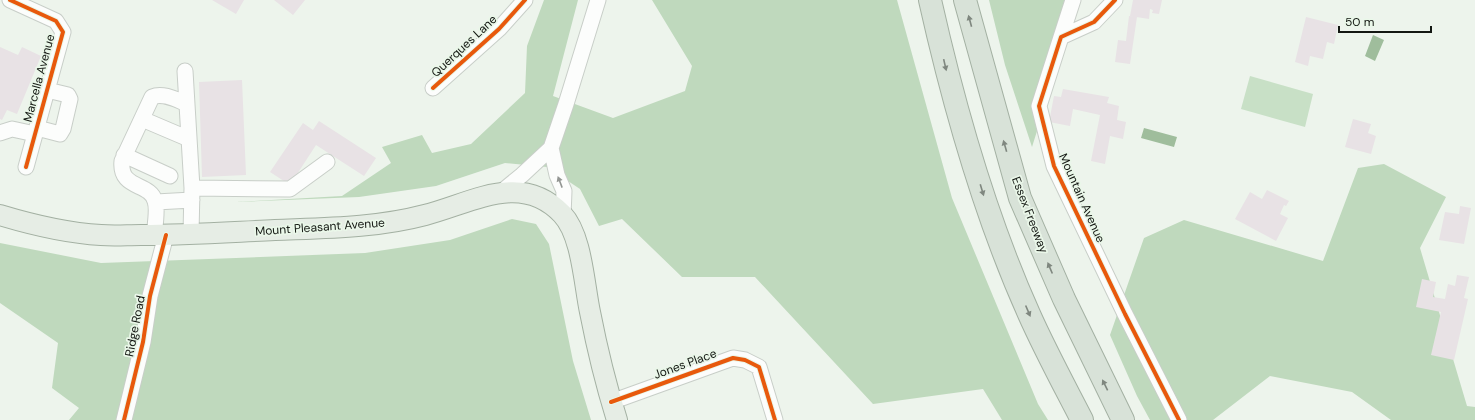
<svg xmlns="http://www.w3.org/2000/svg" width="1475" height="420" font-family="'DM Sans',sans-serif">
  <rect width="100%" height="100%" fill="#edf4ec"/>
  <path fill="#c8e0c6" d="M1250 76 1313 94 1305 127 1241 109Z"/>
  <path fill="#bfd9bd" d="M544 0H578L553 96 613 118 685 91 692 66 652 0H897L952 198 1038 404 1048 420H1002L983 389 873 404 755 277H682L622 219 599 226 580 189 547 167 505 163 436 186 359 197 235 202 342 196 391 163 382 147 422 135 432 153 471 144 525 93 527 46Z
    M989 0H1078L1032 147 1005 65Z
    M1384 164 1446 197 1420 248 1467 406 1475 407V420H1391L1352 392 1270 376 1213 420H1150L1137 396 1110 335 1144 238 1184 220 1323 261 1358 168Z
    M512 219 536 224 549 244 573 361 591 420H69L79 408 52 388 58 343 0 303V243L101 263 365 253 450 240Z"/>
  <path fill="#9fbd9c" d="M1373 35 1384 40 1375 61 1365 56Z
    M1144 128 1177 137 1174 147 1141 138Z"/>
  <path fill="#e8e2e5" d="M212 0H244L236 14Z
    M274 0H305L293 15Z
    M1133 0H1162L1159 14 1152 13 1153 10 1150 9 1149 19 1130 16Z
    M1129 16 1137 17 1130 64 1115 62 1118 40 1126 41Z
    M1306 17 1338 25 1334 44 1327 42 1323 59 1310 56 1308 66 1295 62Z
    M0 47 18 55 22 47 41 56 17 114 7 110 2 120 0 119Z
    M242 80 246 175 202 177 199 82Z
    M1063 89 1109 97 1107 103 1119 106 1117 120 1126 122 1123 139 1110 136 1105 164 1091 161 1100 115 1073 109 1070 126 1049 122 1054 96 1061 97Z
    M1353 119 1371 124 1368 133 1376 136 1371 154 1345 147Z
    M319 121 376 158 364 176 316 145 290 185 270 172 303 123 313 130Z
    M1267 190 1289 201 1286 206 1284 205 1280 214 1288 218 1276 241 1235 219 1250 192 1262 199Z
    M1460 206 1471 208 1464 244 1439 240 1445 212 1459 214Z
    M1457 275 1469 277 1464 298 1468 299 1454 360 1431 355 1441 312 1416 307 1422 279 1436 282 1433 297 1445 299 1448 284 1455 286Z"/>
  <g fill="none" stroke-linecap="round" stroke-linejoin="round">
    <defs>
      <path id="minor" d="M10 0 56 21 63 32 26 167
        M1115 0 1094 22 1061 37 1039 106 1054 166 1125 314 1179 420
        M1061 37 1073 0
        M185 71 192 188 191 234
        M433 88 499 29 525 0
        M142 119 189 139
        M37 128 60 134 63 129 70 99 68 95 47 90
        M0 133 12 129 35 134
        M551 148 557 175 564 191 563 216
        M124 155 170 176
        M192 188 290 189 327 162
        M500 193 522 175 551 148 566 104 598 0
        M156 202 192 200
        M154 235C155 226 158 209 155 201 150 182 119 190 122 161L152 97C163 92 177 100 187 104
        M611 402 733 358 745 360 759 367 775 420
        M124 420 143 342 150 296 166 235"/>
      <path id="major" d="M0 215C33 225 67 233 101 235 114 236 127 235 141 235 186 235 230 232 275 230 325 228 376 228 425 215 472 203 521 171 562 214 582 235 584 284 590 312 597 348 606 385 617 420"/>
      <path id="highway" d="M930 0C954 107 984 214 1029 314 1045 350 1064 385 1082 420
        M965 0 1020 198 1064 299 1123 420"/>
    </defs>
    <use href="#minor" stroke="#c8cec8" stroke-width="17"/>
    <use href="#major" stroke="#a3b0a2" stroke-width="22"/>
    <use href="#highway" stroke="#a3b0a2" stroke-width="24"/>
    <use href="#minor" stroke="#fcfdfc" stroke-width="15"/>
    <use href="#major" stroke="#e6ede5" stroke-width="20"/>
    <use href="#highway" stroke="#d8e2d8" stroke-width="22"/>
    <defs>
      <path id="cycleway" d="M10 0 56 21 63 32 26 167
        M1115 0 1094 22 1061 37 1039 106 1054 166 1125 314 1179 420
        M433 88 499 29 525 0
        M611 402 733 358 745 360 759 367 775 420
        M124 420 143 342 150 296 166 235"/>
    </defs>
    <use href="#cycleway" stroke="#eaf7e9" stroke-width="6"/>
    <use href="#cycleway" stroke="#e8590c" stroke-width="4"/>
  </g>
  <defs><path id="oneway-solid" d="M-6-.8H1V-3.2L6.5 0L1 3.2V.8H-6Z"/></defs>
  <g fill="#7f877f">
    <use href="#oneway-solid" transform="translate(970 21) rotate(-105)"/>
    <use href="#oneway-solid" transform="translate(945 65) rotate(77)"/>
    <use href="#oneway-solid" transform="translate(1005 146) rotate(-106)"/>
    <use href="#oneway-solid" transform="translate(982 190) rotate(73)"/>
    <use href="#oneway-solid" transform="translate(1050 268) rotate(-113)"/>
    <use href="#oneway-solid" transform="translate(1028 311) rotate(67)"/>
    <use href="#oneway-solid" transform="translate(1105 385) rotate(-116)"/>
  </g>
  <use fill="#939693" href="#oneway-solid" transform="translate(560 182) rotate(-111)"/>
  <g text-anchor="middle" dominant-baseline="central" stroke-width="3.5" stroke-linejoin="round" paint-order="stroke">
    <g font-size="12" fill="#131712" stroke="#eaf7e9">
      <text transform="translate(464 46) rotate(-43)">Querques Lane</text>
      <text transform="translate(39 78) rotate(-75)">Marcella Avenue</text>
      <text transform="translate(1082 198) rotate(66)">Mountain Avenue</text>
      <text transform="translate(1030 215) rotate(69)">Essex Freeway</text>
      <text transform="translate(320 227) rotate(-4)">Mount Pleasant Avenue</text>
      <text transform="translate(135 326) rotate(-79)">Ridge Road</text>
      <text transform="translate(685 364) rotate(-20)">Jones Place</text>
    </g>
  </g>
  <path d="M1339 26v6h92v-6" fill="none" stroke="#131712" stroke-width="2"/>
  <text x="1345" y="26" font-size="12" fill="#131712" stroke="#eaf7e9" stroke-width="3" paint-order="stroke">50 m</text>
</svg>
